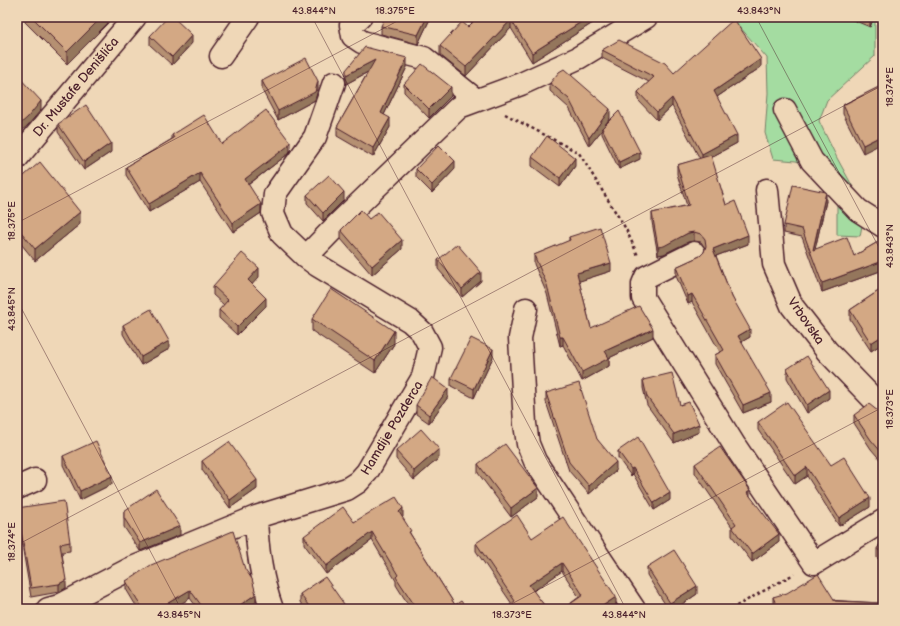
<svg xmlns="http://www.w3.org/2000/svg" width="900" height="626" font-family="'Balsamiq Sans',sans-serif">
  <rect width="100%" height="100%" fill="#efd7b7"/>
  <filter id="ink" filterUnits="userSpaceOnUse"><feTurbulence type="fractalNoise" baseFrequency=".025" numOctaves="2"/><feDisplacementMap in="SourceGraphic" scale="8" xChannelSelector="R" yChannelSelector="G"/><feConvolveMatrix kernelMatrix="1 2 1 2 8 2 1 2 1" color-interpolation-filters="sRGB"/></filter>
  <g filter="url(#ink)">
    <path fill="#a4dca1" stroke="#777e66" d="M731 17H875V56L827 100 819 121 837 158 854 189 864 216 860 236 837 235V196L829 173 796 161 773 159 765 133 768 93 767 58Z"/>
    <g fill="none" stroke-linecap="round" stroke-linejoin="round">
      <defs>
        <path id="minor" d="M360 17 351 25 353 36 362 42 424 58 476 100
          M221 56 248 17
          M785 110 812 161 858 210 883 226
          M17 158 135 17
          M767 190 774 264 792 306 827 351 883 409
          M694 253 646 277 643 284V298L735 446 814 563 883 521
          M306 257 339 223 459 107 521 84 578 58 646 17
          M526 309 520 338 525 424 528 444 535 461 634 609
          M17 488 35 480
          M256 517C257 549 261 579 272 609
          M48 609 59 606 130 569 256 517 347 489 358 482 367 472 423 377 430 347 422 332 410 321 317 265 306 257 282 234 273 213 275 194 315 137 334 83"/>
      </defs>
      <use href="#minor" stroke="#4a1f2b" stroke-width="25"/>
      <path stroke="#4a1f2b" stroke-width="2.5" stroke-dasharray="3 3" stroke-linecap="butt" d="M505 114 579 153 626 229 638 256
        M731 609 794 574"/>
      <use href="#minor" stroke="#efd7b7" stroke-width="22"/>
    </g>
    <path fill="#b59072" stroke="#4a1f2b" d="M25 17H108V23L67 64 25 22Z
      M429 17V21L418 44 381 34V26Z
      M478 17H602L532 62 511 28 466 76 440 55V46L468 27Z
      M846 17H874L870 27Z
      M150 36 192 43 172 65 150 45Z
      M602 50 674 73 761 67 717 97 737 143 711 157 726 205 748 244 716 256 732 297 750 337 741 342 771 402 743 413 715 364V355L720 352 692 302 688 304 676 276V267L700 256 704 252 705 248 701 242 694 241 688 242 664 254 658 255 652 222V213L687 206 677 174V165L700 159 672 106 657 120 638 100V92L649 82 602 58Z
      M407 67 384 115 390 127 373 157 337 136V127L368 72 346 84V70Z
      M262 81 318 90 315 100 278 120 262 90Z
      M550 83 610 118 607 123 640 159 619 169 602 134V130L589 146 569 108 550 91Z
      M404 84 451 96 429 118 404 92Z
      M883 85 863 153 843 114V105Z
      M58 124 111 152 84 170 58 132Z
      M172 135 222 144 290 151 288 154 248 185 261 213 233 232 200 182 149 212 126 175V167L172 139Z
      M532 157 575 166 560 187 532 166Z
      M416 169H455L432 193 416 177Z
      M17 182 80 224 35 261 17 239Z
      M307 195 344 200 323 221 307 203Z
      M826 201 815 249 854 256 883 239V270L822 292 802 237 784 233V225Z
      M369 219 402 249 372 275 341 239V230Z
      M569 237 611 271 579 281 591 328 653 337 609 358V366L582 381 563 345 560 346 547 294 534 264V255L569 241Z
      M438 260 481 281 462 297 438 269Z
      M259 277 252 284 266 306 237 335 219 318V310L224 305 213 295V286Z
      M883 288V346L882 344 871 351 850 319V310Z
      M312 319 394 344 375 373 312 331Z
      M123 325 169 349 141 365 123 334Z
      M493 357 474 398 451 386V378Z
      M787 369 829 398 807 413 787 378Z
      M643 380 680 405 699 432 674 443 647 405 643 388Z
      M546 393 597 439 616 471 589 494 569 471 546 402Z
      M448 397 429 423 416 414V405Z
      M879 412H883V463L871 449 854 423V415Z
      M758 422 831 465 870 507 839 526 807 476 795 484 758 430Z
      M396 451 439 458 414 480 396 459Z
      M618 451 670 500 654 510 633 474 631 476 618 458Z
      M63 456 112 484 80 500 63 465Z
      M202 461 257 489 230 508 202 470Z
      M478 464 538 497 511 517 478 473Z
      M695 464 750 496 779 542 752 562 732 536V527L695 473Z
      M17 508 70 542V551L62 552 66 588 59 592 31 597 17 516Z
      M124 511 180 535 140 551 124 527Z
      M403 517 402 518 411 535 455 605 467 609H411L396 585V581L372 540 326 574 304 544V536L354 522Z
      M532 538 616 605 610 609H563L579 597 562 571 533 591 547 609H509V606L512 604 476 551V543Z
      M883 539V561L877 558V549Z
      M647 567 697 594 675 609H668L647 575Z
      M245 569 256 602 247 609H198L190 598 173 609H138L126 589V581Z
      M300 594 344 609H305L300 602Z
      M773 597 881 603 883 609H774L773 606Z"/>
    <path fill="#94765c" stroke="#4a1f2b" d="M102 17H108V23L67 64V52Z
      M427 17H429V21L418 44V35Z
      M589 17H602L532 62V53Z
      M871 17H874L870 27V18Z
      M511 20V28L466 76V67Z
      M192 35V43L172 65V57Z
      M407 58V67L381 121V113Z
      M761 59V67L714 99V91Z
      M375 60V68L346 84V75Z
      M318 81V90L315 100 278 120V111Z
      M451 87V96L429 118V109Z
      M672 98V106L657 120V112Z
      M41 101V110L28 125 17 135V127Z
      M610 109V118L602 129V128V130L589 146V138Z
      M390 118V127L373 157V148Z
      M737 135V143L702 162V154Z
      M883 135V143L863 153V145Z
      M290 142V151L288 154 245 187V179Z
      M111 143V152L84 170V162Z
      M640 152V159L619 169V162Z
      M575 158V166L560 187V178Z
      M455 161V169L432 193V185Z
      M200 173V182L149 212V204Z
      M344 192V200L323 221V213Z
      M826 192V201L813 258V250Z
      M261 204V213L233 232V223Z
      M80 212V224L35 261V249Z
      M694 232V241L688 242 664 254 658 255V247L688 233Z
      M748 235V244L713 257V249Z
      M402 240V249L372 275V266Z
      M883 261V270L822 292V283Z
      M611 263V271L577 282V273Z
      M259 268V277L248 289V280Z
      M481 272V281L462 297V289Z
      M692 294V302L688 304V296Z
      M266 298V306L237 335V327Z
      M653 329V337L609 358V366L582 381V372L605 351Z
      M750 329V337L738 344V336Z
      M394 331V344L375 373V361Z
      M882 336V344L871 351V343Z
      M560 337H563V345L560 346Z
      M169 341V349L141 365V357Z
      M493 349V357L474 398V389Z
      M448 389V397L429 423V415Z
      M829 390V398L807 413V405Z
      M771 393V402L743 413V405Z
      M699 424V432L674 443V434Z
      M439 449V458L414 480V471Z
      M616 462V471L589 494V486Z
      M807 467V476L795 484V476Z
      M633 468V474L631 476V469Z
      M112 476V484L80 500V491Z
      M257 480V489L230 508V500Z
      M538 488V497L511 517V508Z
      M750 490V498L747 492Z
      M670 493V500L654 510V503Z
      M870 498V507L839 526V518Z
      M403 508V517L399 520V512Z
      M180 526V535L140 551V543Z
      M372 532V540L326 574V566Z
      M779 534V542L752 562V554Z
      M562 563V571L529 594V585Z
      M66 580V588L59 592V584Z
      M697 586V594L675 609H670V603Z
      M190 590V598L173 609H158Z
      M256 594V602L247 609H240V605Z
      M616 597V605L610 609H598Z
      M344 604V609H337Z"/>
    <path fill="#d3a884" stroke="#4a1f2b" d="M32 17H102L67 52Z
      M168 17H173L192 35 172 57 150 36Z
      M385 17H427L418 35 381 26Z
      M478 17H589L532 53 511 20 466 67 440 46 462 22 468 27Z
      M734 19 761 59 714 91 737 135 702 154 672 98 657 112 638 92 654 77 602 50 619 40 665 63 674 73Z
      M365 47 407 58 381 113 390 118 373 148 337 127 375 60 346 75V70Z
      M306 58 318 81 315 92 278 111 262 81Z
      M422 64 451 87 429 109 404 84Z
      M564 69 610 109 589 138 569 99 550 83 559 72Z
      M17 75 41 101 28 117 17 127Z
      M883 85V135L863 145 843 105Z
      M86 105 111 143 84 162 58 124Z
      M266 110 290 142 288 146 245 179 261 204 233 223 200 173 149 204 126 167 174 138 172 135 204 115 222 144Z
      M619 111 640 152 619 162 602 128Z
      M547 136 575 158 560 178 532 157Z
      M439 145 455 161 432 185 416 169Z
      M711 155 726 205 735 201 748 235 713 249 732 297 750 329 738 336 771 393 743 405 715 355 724 350 692 294 688 296 676 267 700 256 704 252 706 246 705 239 701 234 694 232 688 233 664 246 658 247 652 213 689 205 677 165Z
      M40 162 80 212 35 249 17 227V182Z
      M329 175 344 192 323 213 307 195Z
      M793 185 826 192 813 250 847 237 854 256 883 239V261L822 283 802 229 784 225Z
      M361 210 369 219 378 212 402 240 372 266 341 230Z
      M600 227 611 263 577 273 591 328 639 306 653 329 605 351 609 358 582 372 563 337H560L547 285 534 255 570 240 569 237Z
      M457 244 481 272 462 289 438 260Z
      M242 253 259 268 248 280 266 298 237 327 219 310 228 300 213 286Z
      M883 288V337L882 336 871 343 850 310Z
      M331 289 394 331 375 361 312 319Z
      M151 309 169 341 141 357 123 325Z
      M471 338 493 349 474 389 451 378Z
      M807 356 829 390 807 405 787 369Z
      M672 373 680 405 689 402 699 424 674 434 647 397 643 380Z
      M432 377 448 389 429 415 416 405Z
      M579 383 597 439 616 462 589 486 569 462 546 393Z
      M787 402 831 465 844 457 870 498 839 518 807 467 795 476 758 422Z
      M869 404 879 412H883V454L871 440 854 415Z
      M421 429 439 449 414 471 396 451Z
      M638 437 670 493 654 503 633 468 631 469 618 451Z
      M96 441 112 476 80 491 63 456Z
      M229 442 257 480 230 500 202 461Z
      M505 444 538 488 511 508 478 464Z
      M720 447 750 490 747 492 779 534 752 554 732 527 736 524 695 464Z
      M156 489 180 526 140 543 124 518V511Z
      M396 497 403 508 399 512 411 531 409 532 455 605 461 601 467 609H417L396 577 398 575 372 532 326 566 304 536 343 507 354 522Z
      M64 501 70 542 60 544 66 580 59 584 31 588 17 508Z
      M517 515 532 538 563 517 616 597 598 609H563L583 595 562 563 529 585 547 609H511L509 606 515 601 476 543Z
      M233 531 245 569 252 579 256 594 240 605 243 609H204L190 590 158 609H143L126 581 151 565Z
      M883 539V553L877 549Z
      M674 550 697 586 670 603 647 567Z
      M818 574 835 601 881 603 883 600V609H778L773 597 787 593Z
      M325 577 344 604 337 609H311L300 594Z
      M365 605 369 609H360Z"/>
  </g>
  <path fill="none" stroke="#4a1f2b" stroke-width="1" stroke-opacity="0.45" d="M312 17 626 609M756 17 883 255M17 223 405 17M17 300 181 609M17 545 883 85M502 609 883 407"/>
  <g text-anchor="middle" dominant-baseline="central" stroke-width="3" stroke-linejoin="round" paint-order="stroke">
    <g font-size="13" fill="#4a1f2b" stroke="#efd7b7">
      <text transform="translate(76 87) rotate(-50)">Dr. Mustafe Denišlića</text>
      <text transform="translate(806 321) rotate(55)">Vrbovska</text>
      <text transform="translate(392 428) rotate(-59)">Hamdije Pozderca</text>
    </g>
  </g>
  <rect width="900" height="626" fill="none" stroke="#efd7b7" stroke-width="44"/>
  <rect x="22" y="22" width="856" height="582" fill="none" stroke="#4a1f2b" stroke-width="1.5"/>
  <g font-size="10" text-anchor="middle" fill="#4a1f2b">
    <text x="314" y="14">43.844°N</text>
    <text x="395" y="14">18.375°E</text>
    <text x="759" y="14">43.843°N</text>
    <text transform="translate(889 87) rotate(-90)" y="4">18.374°E</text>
    <text transform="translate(11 221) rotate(-90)" y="4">18.375°E</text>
    <text transform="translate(889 246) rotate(-90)" y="4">43.843°N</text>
    <text transform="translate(11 309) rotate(-90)" y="4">43.845°N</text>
    <text transform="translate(889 409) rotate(-90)" y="4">18.373°E</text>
    <text transform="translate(11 542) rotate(-90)" y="4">18.374°E</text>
    <text x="179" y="618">43.845°N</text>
    <text x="512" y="618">18.373°E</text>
    <text x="624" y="618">43.844°N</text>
  </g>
</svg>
